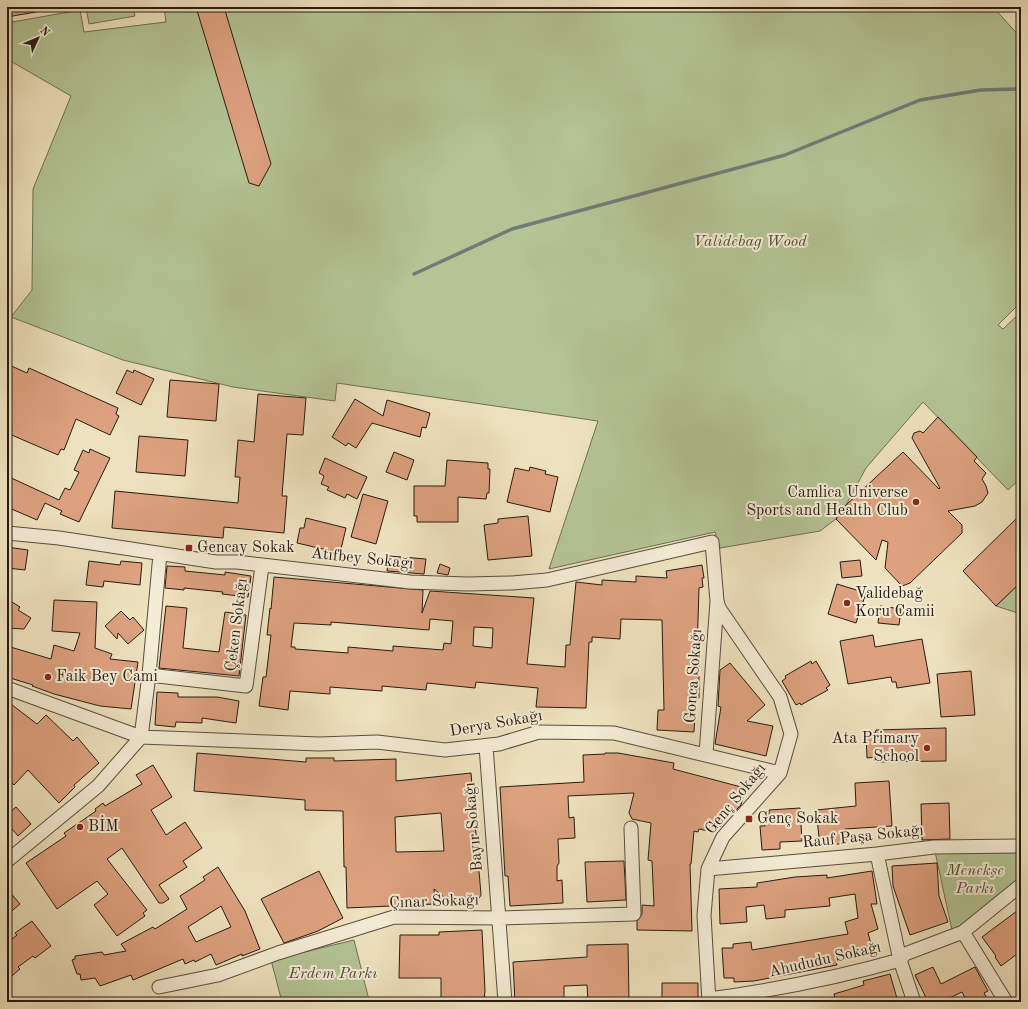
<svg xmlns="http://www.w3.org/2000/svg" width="1028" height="1009" font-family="'Old Standard TT',serif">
  <rect width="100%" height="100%" fill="#eee2be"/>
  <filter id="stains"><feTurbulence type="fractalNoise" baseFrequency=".005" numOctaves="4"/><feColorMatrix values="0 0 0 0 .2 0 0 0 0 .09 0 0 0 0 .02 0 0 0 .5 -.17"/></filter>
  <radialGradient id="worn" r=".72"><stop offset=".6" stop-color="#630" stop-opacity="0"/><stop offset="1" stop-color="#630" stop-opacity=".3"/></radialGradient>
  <path fill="#b4c495" stroke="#6e7054" d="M86 7H133L135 16 89 24Z
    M164 7H993L1021 38V302L998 325 1003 329 1021 312V478L1008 490 923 402 866 468 846 505 836 519 820 531 720 548 715 532 549 569 598 421 337 383 335 401 233 387 123 360 11 317 32 290 33 189 71 96 7 59V23L80 10 84 32 166 22Z
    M1021 582V614L996 606Z
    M1021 846V885L953 935 934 847Z
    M354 940 369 1000 361 1002H282L271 960Z"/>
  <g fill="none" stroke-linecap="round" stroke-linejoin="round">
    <path stroke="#6e7c78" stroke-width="3.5" d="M414 274 512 229 785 155 920 100 981 90 1021 89"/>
  </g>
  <path fill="#dda17f" stroke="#271b14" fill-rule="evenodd" d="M7 7H36V12L7 17Z
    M196 7H224L271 164 259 186 249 183Z
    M7 364 27 373 29 368 118 408 116 414 119 416 110 435 76 419 64 450 61 449 58 455 7 433Z
    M127 370 133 373 134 370 154 379 141 405 116 393Z
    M170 380 219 384 216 421 167 417Z
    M258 394 306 398 303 435 287 434 282 496H287L284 533 224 527 223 538 112 528 115 491 238 503 240 477H235L238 440 254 442Z
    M355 399 383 416 387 400 430 413 426 428 422 427 420 437 372 423 356 448 348 443 346 446 332 437Z
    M938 417 977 457 974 461 986 473 982 479 986 486 988 493 982 502 975 506 948 511 962 525V533L910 583 902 586 885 568 888 542 882 540 876 560 836 519 846 505 903 452 939 489 940 488 912 438 914 433 920 431 923 433Z
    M139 436 188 440 185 476 136 472Z
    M90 449 110 458 79 522 60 514 62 511 45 503 37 520 7 507V476L59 500 65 488 70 490 79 472 74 470 83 450 89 453Z
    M394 452 414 460 407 480 386 472Z
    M325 458 367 477 357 499 347 494 345 498 327 490 329 487 321 484 324 476 319 473Z
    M447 460 488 463V469H490L489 493H487L486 499 458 497V522H417V516H414V486H445Z
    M530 467 546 471 545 474 558 477 550 512 507 502 515 468 529 471Z
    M363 494 388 501 376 544 351 537Z
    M1021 514V582L996 606 963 571Z
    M528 516 532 556 488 560 484 525 498 523V519Z
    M306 518 346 528 340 553 297 543 300 528H304Z
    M7 547 28 550 25 570 7 568Z
    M389 556 426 559 424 574 387 571Z
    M860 560 862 576 842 578 840 562Z
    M89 561 120 565 121 561 142 563 140 585 104 581 103 587 86 585Z
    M440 564 450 568 448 575 437 573Z
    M702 565 704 578H702L703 587 699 588 697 653H699V698H696L694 732 657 730 658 710H664L662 620 621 619 620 639 592 637V642H589L586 708 536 707 538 688 476 682 475 688 427 683 426 690 382 686V691L330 687V694L290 691 288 710 259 706 263 677H266L271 635H267L270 608 271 609 274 577 423 590 422 613 430 591 534 598 527 664 565 667 566 645H570L576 582 602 585V580L636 582V576L667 578 666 571ZM430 619 453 621 451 644 444 643 443 650 393 646V651L348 647V653L295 649V647H291L294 623 331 625V622L429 630ZM474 627 493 628 492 648 473 646Z
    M167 566 185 567V571L225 575V572L251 576 248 597 222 594 223 592 184 588V590L165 588Z
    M837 584 866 593 856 623 828 614Z
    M7 599 20 607 18 610 31 618 24 629 7 628Z
    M54 600 97 602 95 648 112 654 110 659 138 662 131 709 100 706 54 694 32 686 33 685 7 677V646L51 659 54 645 74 651 80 633 52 631Z
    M166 606 187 608 183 648 219 652 225 612 246 615 239 676 159 668Z
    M880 606 901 609 899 625 878 623Z
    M121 611 130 620 133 617 144 630 128 644 118 633 117 639 105 626Z
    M873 635 875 647 922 639 930 683 897 688 896 682H892L891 677 848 684 840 641Z
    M811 661 812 664 816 661 830 685 826 688 828 690 815 697 801 705 800 703 796 705 782 681 786 678 785 676Z
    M730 663 765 705 747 721 773 726 766 756 715 744 721 707 718 706 720 670Z
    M971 671 975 715 941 717 937 674Z
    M157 692 178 693V697H217L239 701 236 723 202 718V723L176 722 175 727 155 725Z
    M7 701 37 724 46 715 73 741 77 737 99 763 74 785 75 787 59 803 28 770 14 785 7 778Z
    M946 728V761L876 762V757L867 758 866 734 875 733 876 730Z
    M197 753 306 762V758H334V761L396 759V781L471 773 481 895 478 900 466 901 463 897 458 901 450 902 434 889 435 904 347 908 346 867H344L343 811 305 810V800L194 791ZM441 813 444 851 396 852 395 817Z
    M605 753H618L674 763 673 769 745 788 741 805 736 810 726 807 723 824 713 832 699 829 698 832 694 831 691 864H690L692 931 637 930V921L642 914V905L654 906 652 861 648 860 651 823 632 819 629 813 634 793 568 796 569 818 574 817 575 838 558 839 559 863 557 866V881L562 880 563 903 510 906 508 876H505L500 787 584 782 583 755 605 754Z
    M153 765 172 797 151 810 166 835 185 822 202 848 183 861 187 867 159 885 169 899 163 903H159L122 848 107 859 147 910 143 913 145 916 117 936 94 905 108 894 97 881 57 909 26 863 66 836 64 833 96 811 95 809 103 803 105 806 142 784 136 775Z
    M889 781 892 826 845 829 847 843 820 846 816 810 856 806 855 783Z
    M949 803 950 839 922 840 921 804Z
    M16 807 31 824 18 836 7 823V815Z
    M800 808 802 841 780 842V849L762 850 760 826H765L764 814H769V810Z
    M624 861 626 900 587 902 585 862Z
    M937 863 939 896 948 922 910 935 893 886 892 866Z
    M218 867 245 911 260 949 242 956V954L216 965 211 954 195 962 194 960 185 964 183 959 133 980 131 975 100 986 95 978 81 980 80 974H77L72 960 75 959V956L102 952 104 955 126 951 121 944 153 927 155 929 187 909 180 896 205 880 203 877ZM221 906 231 927 196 942 188 927Z
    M319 871 343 918 318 931 284 943 261 899Z
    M872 871 877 904H871L878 929 868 933 873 951 836 961 837 965 754 981 734 982V978H724L722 948H733V944L751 942 752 950 848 934 845 922 858 918 855 894 829 898 830 906 785 910V917L766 919 764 905 746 907 747 922 720 924 719 889 757 887V883L795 877 827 875V878Z
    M7 889 20 904 7 915Z
    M1021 908V951L1001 966 995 957 996 956 982 937Z
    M32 921 51 946 35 958 33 956 18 967 20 969 7 980V943L17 935 15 933Z
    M482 930 485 990 484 1002H441V978H399L400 935H439V932Z
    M628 944 629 1002H588L587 985 564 986V1002H515L513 962 587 957V945Z
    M933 967 941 984 975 967 988 991 984 993 989 1002H967L962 992 941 1002H928L915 975Z
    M890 974 898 1002H836L834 994 864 985 863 981Z
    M662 983H698V1002H662Z"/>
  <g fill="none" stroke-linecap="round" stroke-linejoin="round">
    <defs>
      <path id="minor" d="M7 533 59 538 216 562H237L410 582 467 584 512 583 547 580 712 542 717 601 719 608 780 697 791 734 780 773 723 837 708 869 704 915 709 1002
        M149 675 246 686 262 566
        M7 688 141 737 319 744 377 742 445 750 499 744 539 732 614 733 780 773
        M141 737 149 675 160 554
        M486 746 505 1002
        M706 754 717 601
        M877 854 900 960 914 1002
        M7 861 98 786 141 737
        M708 869 877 854 934 847 1021 846
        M963 932 1006 1002
        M159 987 218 975 278 953 394 917 499 918 634 914 631 828
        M709 999C774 990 837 978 900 960L905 954 963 932 1021 885"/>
    </defs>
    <use href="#minor" stroke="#594d3e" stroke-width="15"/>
    <use href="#minor" stroke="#f4ecd5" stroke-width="13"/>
  </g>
  <g fill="#8f2418" stroke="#f4ecd5" stroke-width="1.5">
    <circle cx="916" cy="502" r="4"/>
    <rect x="185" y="544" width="8" height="8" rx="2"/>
    <circle cx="847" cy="603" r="4"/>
    <circle cx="48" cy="677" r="4"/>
    <circle cx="927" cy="748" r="4"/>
    <rect x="745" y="815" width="8" height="8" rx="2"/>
    <circle cx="80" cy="827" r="4"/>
  </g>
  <g text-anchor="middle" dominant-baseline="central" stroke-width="4" stroke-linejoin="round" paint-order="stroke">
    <g font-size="16" font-style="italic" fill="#514e3b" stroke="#f4ecd5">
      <text x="750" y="242">Validebag Wood</text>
      <text x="975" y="871">Menekşe<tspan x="975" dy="18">Parkı</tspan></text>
      <text x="333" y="974">Erdem Parkı</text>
    </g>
    <g font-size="16" fill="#271b14" stroke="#f4ecd5" text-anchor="start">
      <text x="908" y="493" text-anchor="end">Camlica Universe<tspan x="908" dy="18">Sports and Health Club</tspan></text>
      <text x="197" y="548">Gencay Sokak</text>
      <text x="855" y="594">Validebağ<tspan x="855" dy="18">Koru Camii</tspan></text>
      <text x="56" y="677">Faik Bey Cami</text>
      <text x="919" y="739" text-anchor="end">Ata Primary<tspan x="919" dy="18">School</tspan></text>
      <text x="757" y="819">Genç Sokak</text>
      <text x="88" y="827">BİM</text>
    </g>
    <g font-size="16" fill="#271b14" stroke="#f4ecd5">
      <text transform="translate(362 559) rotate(6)">Atıfbey Sokağı</text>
      <text transform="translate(237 625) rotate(-83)">Çeken Sokağı</text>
      <text transform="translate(694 676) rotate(-86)">Gonca Sokağı</text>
      <text transform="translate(496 724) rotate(-10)">Derya Sokağı</text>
      <text transform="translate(736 799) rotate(-51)">Genç Sokağı</text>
      <text transform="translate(474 827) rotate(-95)">Bayır Sokağı</text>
      <text transform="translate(863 837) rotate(-6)">Rauf Paşa Sokağı</text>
      <text transform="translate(434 902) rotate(-2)">Çınar Sokağı</text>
      <text transform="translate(825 960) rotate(-13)">Ahududu Sokağı</text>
    </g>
  </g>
  <rect width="1028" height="1009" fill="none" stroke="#eee2be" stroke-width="24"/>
  <rect x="8" y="8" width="1012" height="993" fill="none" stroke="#271b14" stroke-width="2"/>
  <rect x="12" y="12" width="1004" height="985" fill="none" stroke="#271b14"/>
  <g transform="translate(38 38) rotate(46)" stroke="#f4ecd5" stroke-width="3" paint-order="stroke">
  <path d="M0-3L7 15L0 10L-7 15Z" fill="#271b14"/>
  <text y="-6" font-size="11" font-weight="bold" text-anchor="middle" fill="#271b14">N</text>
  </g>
  <rect width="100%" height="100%" filter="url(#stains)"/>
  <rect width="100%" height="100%" fill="url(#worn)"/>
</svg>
